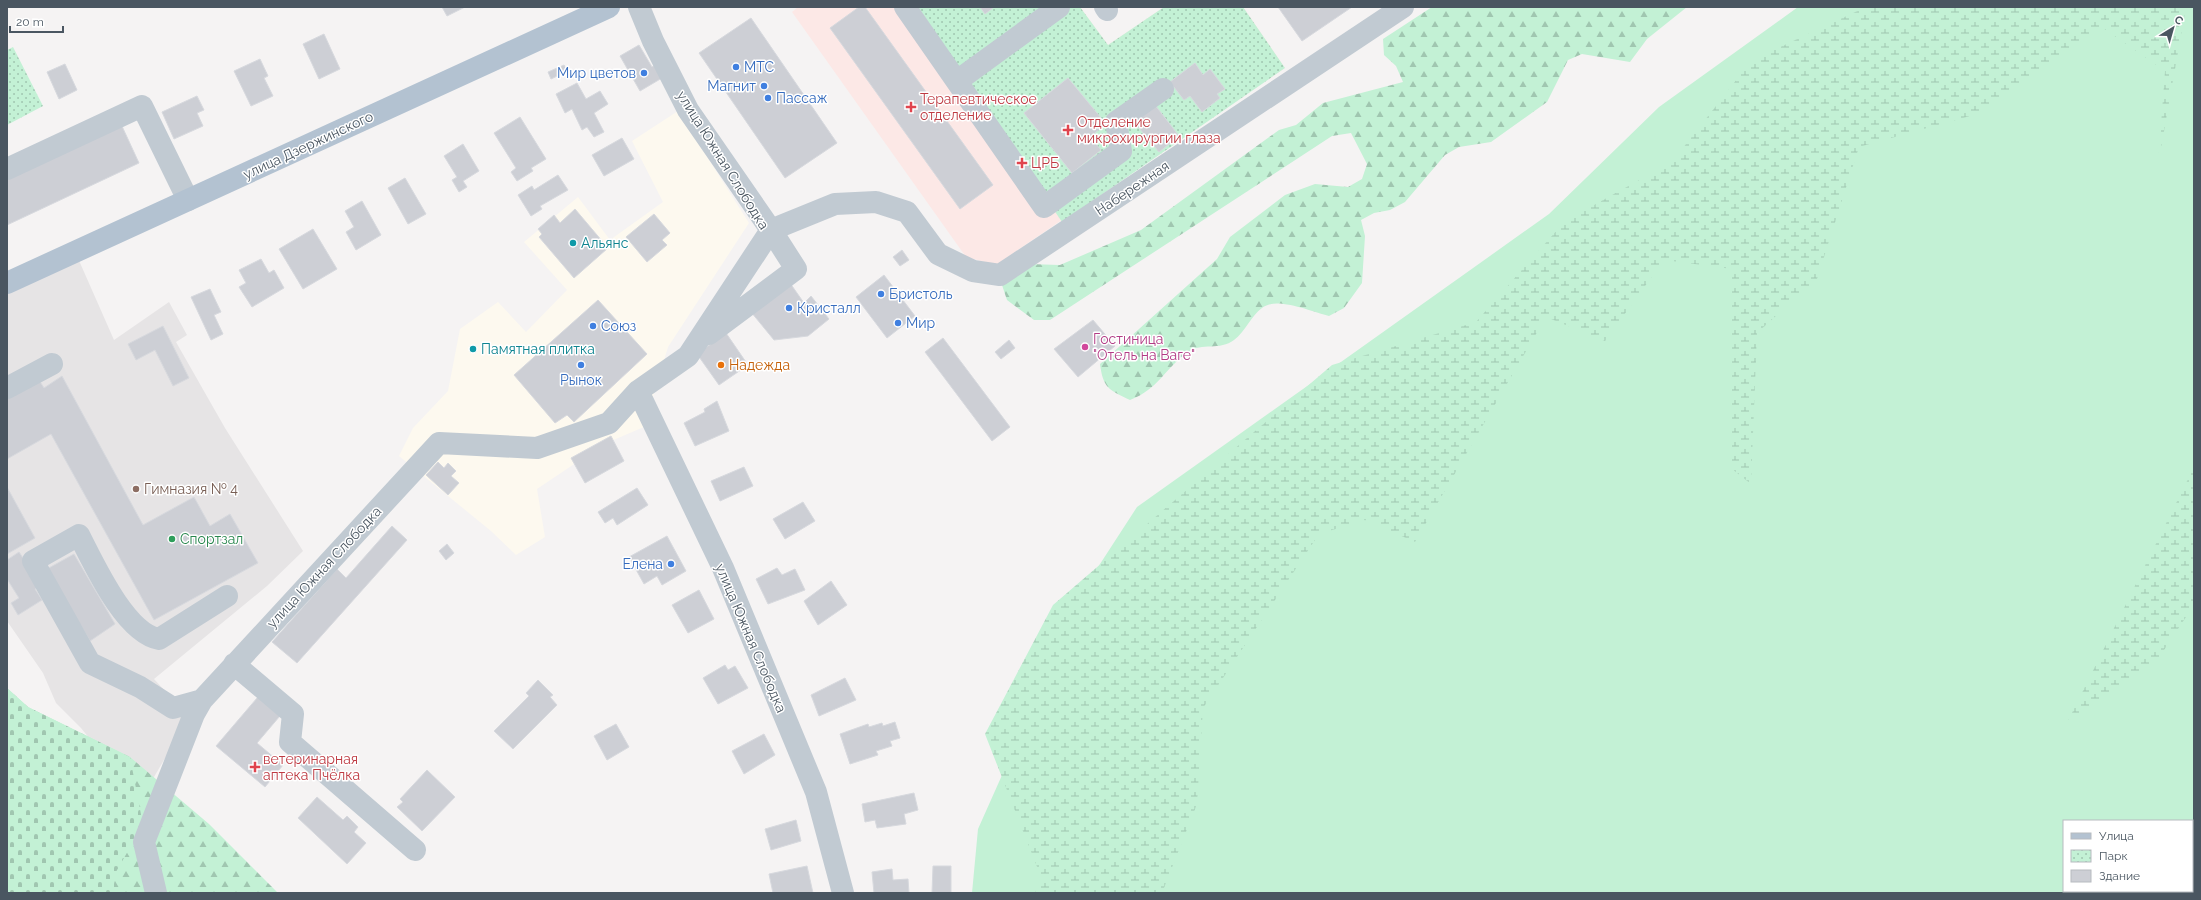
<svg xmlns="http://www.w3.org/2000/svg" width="2201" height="900" font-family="Raleway,sans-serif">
  <defs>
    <pattern id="forest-firs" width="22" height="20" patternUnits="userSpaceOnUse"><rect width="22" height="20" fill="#c3f1d5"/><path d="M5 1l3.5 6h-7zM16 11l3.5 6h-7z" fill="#a0c6b0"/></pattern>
    <pattern id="wetland-marsh" width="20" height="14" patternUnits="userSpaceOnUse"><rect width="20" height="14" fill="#c3f1d5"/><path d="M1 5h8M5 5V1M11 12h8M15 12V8" fill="none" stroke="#a0c6b0"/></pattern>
    <pattern id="cemetery-stones" width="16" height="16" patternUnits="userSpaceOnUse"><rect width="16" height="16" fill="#c3f1d5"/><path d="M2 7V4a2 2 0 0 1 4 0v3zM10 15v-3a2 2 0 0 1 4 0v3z" fill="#a0c6b0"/></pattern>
    <pattern id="park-dots" width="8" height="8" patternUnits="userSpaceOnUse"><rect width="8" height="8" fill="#c3f1d5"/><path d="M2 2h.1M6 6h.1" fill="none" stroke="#a0c6b0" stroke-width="1.8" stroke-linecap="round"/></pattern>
  </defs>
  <rect width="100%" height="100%" fill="#f5f3f3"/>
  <path fill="#fdf9ef" d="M678 111 749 223 668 347 644 427 604 444 537 489 545 537 516 555 491 531 399 456 413 428 448 391 460 329 498 302 526 332 567 290 524 242 578 197 610 240 663 202 632 141Z"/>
  <path fill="#e6e4e5" d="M77 256 114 340 169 302 187 335 176 342 225 428 303 551 267 586 154 679 189 717 140 801 81 728 56 703 43 673 7 621V289Z"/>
  <path fill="#fce8e6" d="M798 7H1080L1108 45 1164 7H1243L1285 68 996 265 966 257 792 12Z"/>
  <path fill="#c3f1d5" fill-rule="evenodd" d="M1798 7H2194V893H972L978 829 1011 755 1065 618 1137 507 1549 214 1659 107ZM2064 821H2192V891H2064Z"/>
  <path fill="url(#forest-firs)" d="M1432 7H1687L1647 39 1630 62 1582 54 1568 60 1547 102 1491 142 1459 147 1445 155 1405 202 1390 210 1374 213 1361 220 1365 236 1362 283 1344 308 1329 316C1312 312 1276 296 1262 308 1251 316 1245 332 1234 340 1220 351 1202 342 1188 352 1165 368 1159 389 1130 400 1109 390 1103 388 1100 364L1217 259 1230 237 1285 195 1315 184 1348 187 1362 179 1367 164 1351 133 1332 136 1050 320H1034L1007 300 1002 285 1028 264 1060 265 1141 230 1279 130 1296 125 1323 103 1403 82 1396 66 1384 55 1383 39Z
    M7 688 28 707 130 757 209 824 278 893H7Z"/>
  <path fill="url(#wetland-marsh)" d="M1866 7H2186L2158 165 2165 71 2103 28 1981 113 1859 147 1817 279 1757 333 1751 484 1732 469V269L1664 260 1605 341 1546 317 1415 542 1365 520 1319 534 1203 708 1197 804 1162 893H1035L1041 877 985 734 1053 605 1332 365 1476 322 1565 221 1672 162 1752 60Z
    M2194 467V605L2156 662 2065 727Z"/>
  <path fill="url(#cemetery-stones)" d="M7 688 28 707 130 757 143 825 113 877 117 893H7Z"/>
  <path fill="url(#park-dots)" d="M918 7H1080L1108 45 1164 7H1243L1285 68 1062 222Z
    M13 47 43 106 7 125V50Z"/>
  <path fill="#cdcfd5" stroke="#d7d9de" d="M442 7H465L447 16Z
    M859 7H865L993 185 960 209 830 28Z
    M980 7H994L985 14Z
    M1278 7H1352L1302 41Z
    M751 18 837 143 785 178 699 53Z
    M324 34 340 69 319 79 303 44Z
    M639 45 652 67 655 65 662 78 640 91 620 56Z
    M260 59 268 76 264 78 273 96 251 106 234 71Z
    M1195 63 1203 75 1210 69 1225 89 1217 94 1220 98 1202 112 1190 96 1184 100 1170 82Z
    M65 64 77 90 59 99 47 72Z
    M564 65 568 71 551 79 548 72Z
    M1068 78 1106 124 1090 137 1101 150 1072 173 1024 113Z
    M577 83 586 99 600 91 608 104 594 113 604 132 594 137 587 127 582 130 572 109 565 113 556 94Z
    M197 96 204 110 197 113 203 126 174 139 162 112Z
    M1155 105 1179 136 1159 152 1134 122Z
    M520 117 546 159 531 168 533 171 517 181 511 172 516 168 494 133Z
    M121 124 139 163 7 225V177Z
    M622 138 634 159 604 176 592 155Z
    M463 144 479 171 463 181 467 187 459 192 452 180 457 177 444 156Z
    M558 175 568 190 540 206 542 209 531 216 518 195 532 186 534 190Z
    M405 178 426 214 408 224 388 188Z
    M362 201 381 235 356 250 346 232 354 227 345 211Z
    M575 209 608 248 574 278 539 237 542 234 538 229 554 215 560 223Z
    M654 214 670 233 662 240 667 245 647 262 626 237Z
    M313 229 337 269 303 289 279 249Z
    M902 250 909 260 900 266 893 257Z
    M261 259 269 273 274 270 284 288 252 307 239 287 246 283 239 270Z
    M884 275 915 316 887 338 856 297Z
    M790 283 804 303 811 296 829 319 808 336 774 340 751 312Z
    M210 289 221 312 214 315 223 334 211 340 191 297Z
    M598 300 647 354 574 422 567 415 555 423 514 375Z
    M1093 320 1115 346 1078 377 1054 349Z
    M163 326 189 378 173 386 155 350 136 360 128 344Z
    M726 333 748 365 719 385 697 354Z
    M943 338 1010 427 992 441 925 352Z
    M1009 340 1015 348 1001 359 995 352Z
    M62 376 143 525 194 497 210 526 230 514 258 563 154 620 51 434 7 459V397L39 380 44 388Z
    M717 401 729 431 695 446 684 423 705 412 704 409Z
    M611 436 624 461 585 483 571 458Z
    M438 462 444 468 448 463 456 471 451 476 459 483 448 495 426 475Z
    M744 467 753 486 720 501 711 481Z
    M7 487 35 538 7 554Z
    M637 488 648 505 617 525 613 518 605 523 598 512Z
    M803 502 815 521 785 539 773 519Z
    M392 526 407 540 297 663 272 642 337 569 346 578Z
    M667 536 686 571 662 585 657 576 644 584 629 557Z
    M447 544 454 553 446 560 439 551Z
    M19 552 41 585 35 589 42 600 18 615 11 603 19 598 7 579V560Z
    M74 554 115 624 90 641 47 569Z
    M777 568 782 575 795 569 805 590 768 604 756 579Z
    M831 581 847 605 818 625 804 601Z
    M699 590 714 619 688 633 672 605Z
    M725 665 728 670 735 666 748 688 718 704 703 678Z
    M845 678 856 700 819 716 811 695Z
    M538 680 553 695 550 697 557 705 513 749 494 731 529 696 526 693Z
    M263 691 285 710 257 743 283 765 265 787 216 746Z
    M895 722 900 738 890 741 892 746 876 751 878 755 850 764 840 734 868 724 869 727 882 723 883 726Z
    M616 724 629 747 607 760 594 736Z
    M764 734 775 755 744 774 732 751Z
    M427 770 455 797 422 831 397 807 403 802 400 799Z
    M914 793 918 810 904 814 906 824 877 828 875 820 865 822 862 804Z
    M317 797 343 820 347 816 358 827 354 832 366 843 347 864 298 818Z
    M796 820 801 841 771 850 765 829Z
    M807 866 813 893H773L769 874Z
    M933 866H951V893H932Z
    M892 869 893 880 908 879 909 893H874L872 872Z"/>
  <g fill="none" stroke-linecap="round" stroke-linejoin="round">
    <path stroke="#c1cad2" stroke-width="22" d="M639 7 653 41 688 110 771 230 688 356 638 391 723 568 816 792 843 893
      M905 7 1044 207 1121 151 1116 122 1163 89
      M1105 7 1107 10
      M957 81 1059 7
      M7 169 142 106 188 200
      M709 334 796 269 771 230 835 204 876 202 907 212 938 254 973 271 1000 275 1403 7
      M7 388 52 364
      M234 664 293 714 290 742 415 850
      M202 700 173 708 140 687 90 663 33 561 79 535C94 564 125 633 159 639L227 596
      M156 893 144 842 194 714 202 700 439 443 537 448 609 423 638 391"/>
    <path stroke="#b3c2d1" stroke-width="22" d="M7 283 609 7"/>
  </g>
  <g fill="#3f7fe0" stroke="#fff" stroke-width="1.5">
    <circle cx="736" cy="67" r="4"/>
    <circle cx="644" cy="73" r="4"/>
    <circle cx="764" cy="86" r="4"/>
    <circle cx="768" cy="98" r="4"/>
    <circle cx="881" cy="294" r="4"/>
    <circle cx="789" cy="308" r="4"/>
    <circle cx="898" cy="323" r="4"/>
    <circle cx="593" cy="326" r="4"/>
    <circle cx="581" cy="365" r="4"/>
    <circle cx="671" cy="564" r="4"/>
  </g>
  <g fill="#e0444e" stroke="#fff" stroke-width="1.5">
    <path d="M909 101h4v4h4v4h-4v4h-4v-4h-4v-4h4z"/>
    <path d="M1066 124h4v4h4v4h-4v4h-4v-4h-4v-4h4z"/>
    <path d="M1020 157h4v4h4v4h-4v4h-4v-4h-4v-4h4z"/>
    <path d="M253 761h4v4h4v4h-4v4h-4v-4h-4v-4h4z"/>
  </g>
  <g fill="#0f9aa8" stroke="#fff" stroke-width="1.5">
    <circle cx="573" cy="243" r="4"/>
    <circle cx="473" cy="349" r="4"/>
  </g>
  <circle fill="#d1479c" stroke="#fff" stroke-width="1.5" cx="1085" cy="347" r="4"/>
  <circle fill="#e8710a" stroke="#fff" stroke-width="1.5" cx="721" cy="365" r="4"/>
  <circle fill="#8d6e63" stroke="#fff" stroke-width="1.5" cx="136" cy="489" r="4"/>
  <circle fill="#2e9e5b" stroke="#fff" stroke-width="1.5" cx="172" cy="539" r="4"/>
  <g text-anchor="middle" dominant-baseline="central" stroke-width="3" stroke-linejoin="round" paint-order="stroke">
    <g font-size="14" fill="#366cbe" stroke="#fff" text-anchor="start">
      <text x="744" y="67">МТС</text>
      <text x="636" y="73" text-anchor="end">Мир цветов</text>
      <text x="756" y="86" text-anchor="end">Магнит</text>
      <text x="776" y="98">Пассаж</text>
      <text x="889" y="294">Бристоль</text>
      <text x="797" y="308">Кристалл</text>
      <text x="906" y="323">Мир</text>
      <text x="601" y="326">Союз</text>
      <text x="581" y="380" text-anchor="middle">Рынок</text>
      <text x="663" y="564" text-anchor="end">Елена</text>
    </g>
    <g font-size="14" fill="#be3a42" stroke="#fff" text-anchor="start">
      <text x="920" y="99">Терапевтическое<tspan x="920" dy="16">отделение</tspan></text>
      <text x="1077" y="122">Отделение<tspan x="1077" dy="16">микрохирургии глаза</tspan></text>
      <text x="1031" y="163">ЦРБ</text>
      <text x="263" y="759">ветеринарная<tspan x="263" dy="16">аптека Пчёлка</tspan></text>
    </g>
    <g font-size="14" fill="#4a5661" stroke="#fff">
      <text transform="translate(308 145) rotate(-25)">улица Дзержинского</text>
      <text transform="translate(723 160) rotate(58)">улица Южная Слободка</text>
      <text transform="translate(1132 188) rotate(-34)">Набережная</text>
      <text transform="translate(324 567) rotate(-47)">улица Южная Слободка</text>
      <text transform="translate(751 638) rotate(67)">улица Южная Слободка</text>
    </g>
    <g font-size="14" fill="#0d838f" stroke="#fff" text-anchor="start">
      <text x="581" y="243">Альянс</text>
      <text x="481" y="349">Памятная плитка</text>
    </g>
    <g font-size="14" fill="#b23c85" stroke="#fff" text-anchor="start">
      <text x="1093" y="339">Гостиница<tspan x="1093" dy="16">"Отель на Ваге"</tspan></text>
    </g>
    <g font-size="14" fill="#c56008" stroke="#fff" text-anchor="start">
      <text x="729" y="365">Надежда</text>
    </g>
    <g font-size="14" fill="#785e54" stroke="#fff" text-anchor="start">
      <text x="144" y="489">Гимназия № 4</text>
    </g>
    <g font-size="14" fill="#27864d" stroke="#fff" text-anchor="start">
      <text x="180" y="539">Спортзал</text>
    </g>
  </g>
  <rect width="2201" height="900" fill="none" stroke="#4a5661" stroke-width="16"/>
  <rect x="2063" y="820" width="130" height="72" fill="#ffffff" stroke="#b7bbc0"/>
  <rect x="2071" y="833" width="20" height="6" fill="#b3c2d1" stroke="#b7bbc0"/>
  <text x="2099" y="840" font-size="12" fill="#4a5661">Улица</text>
  <rect x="2071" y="850" width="20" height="12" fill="url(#park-dots)" stroke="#b7bbc0"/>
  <text x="2099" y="860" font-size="12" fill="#4a5661">Парк</text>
  <rect x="2071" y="870" width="20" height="12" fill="#cdcfd5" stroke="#b7bbc0"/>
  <text x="2099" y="880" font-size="12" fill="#4a5661">Здание</text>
  <g transform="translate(2173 28) rotate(37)" stroke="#ffffff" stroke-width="3" paint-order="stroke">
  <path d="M0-3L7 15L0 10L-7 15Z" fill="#4a5661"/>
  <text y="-6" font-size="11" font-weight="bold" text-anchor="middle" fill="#4a5661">С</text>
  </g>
  <path d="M10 26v6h53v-6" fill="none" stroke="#4a5661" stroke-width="2"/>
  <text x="16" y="26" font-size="12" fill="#4a5661" stroke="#ffffff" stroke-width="3" paint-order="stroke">20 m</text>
</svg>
